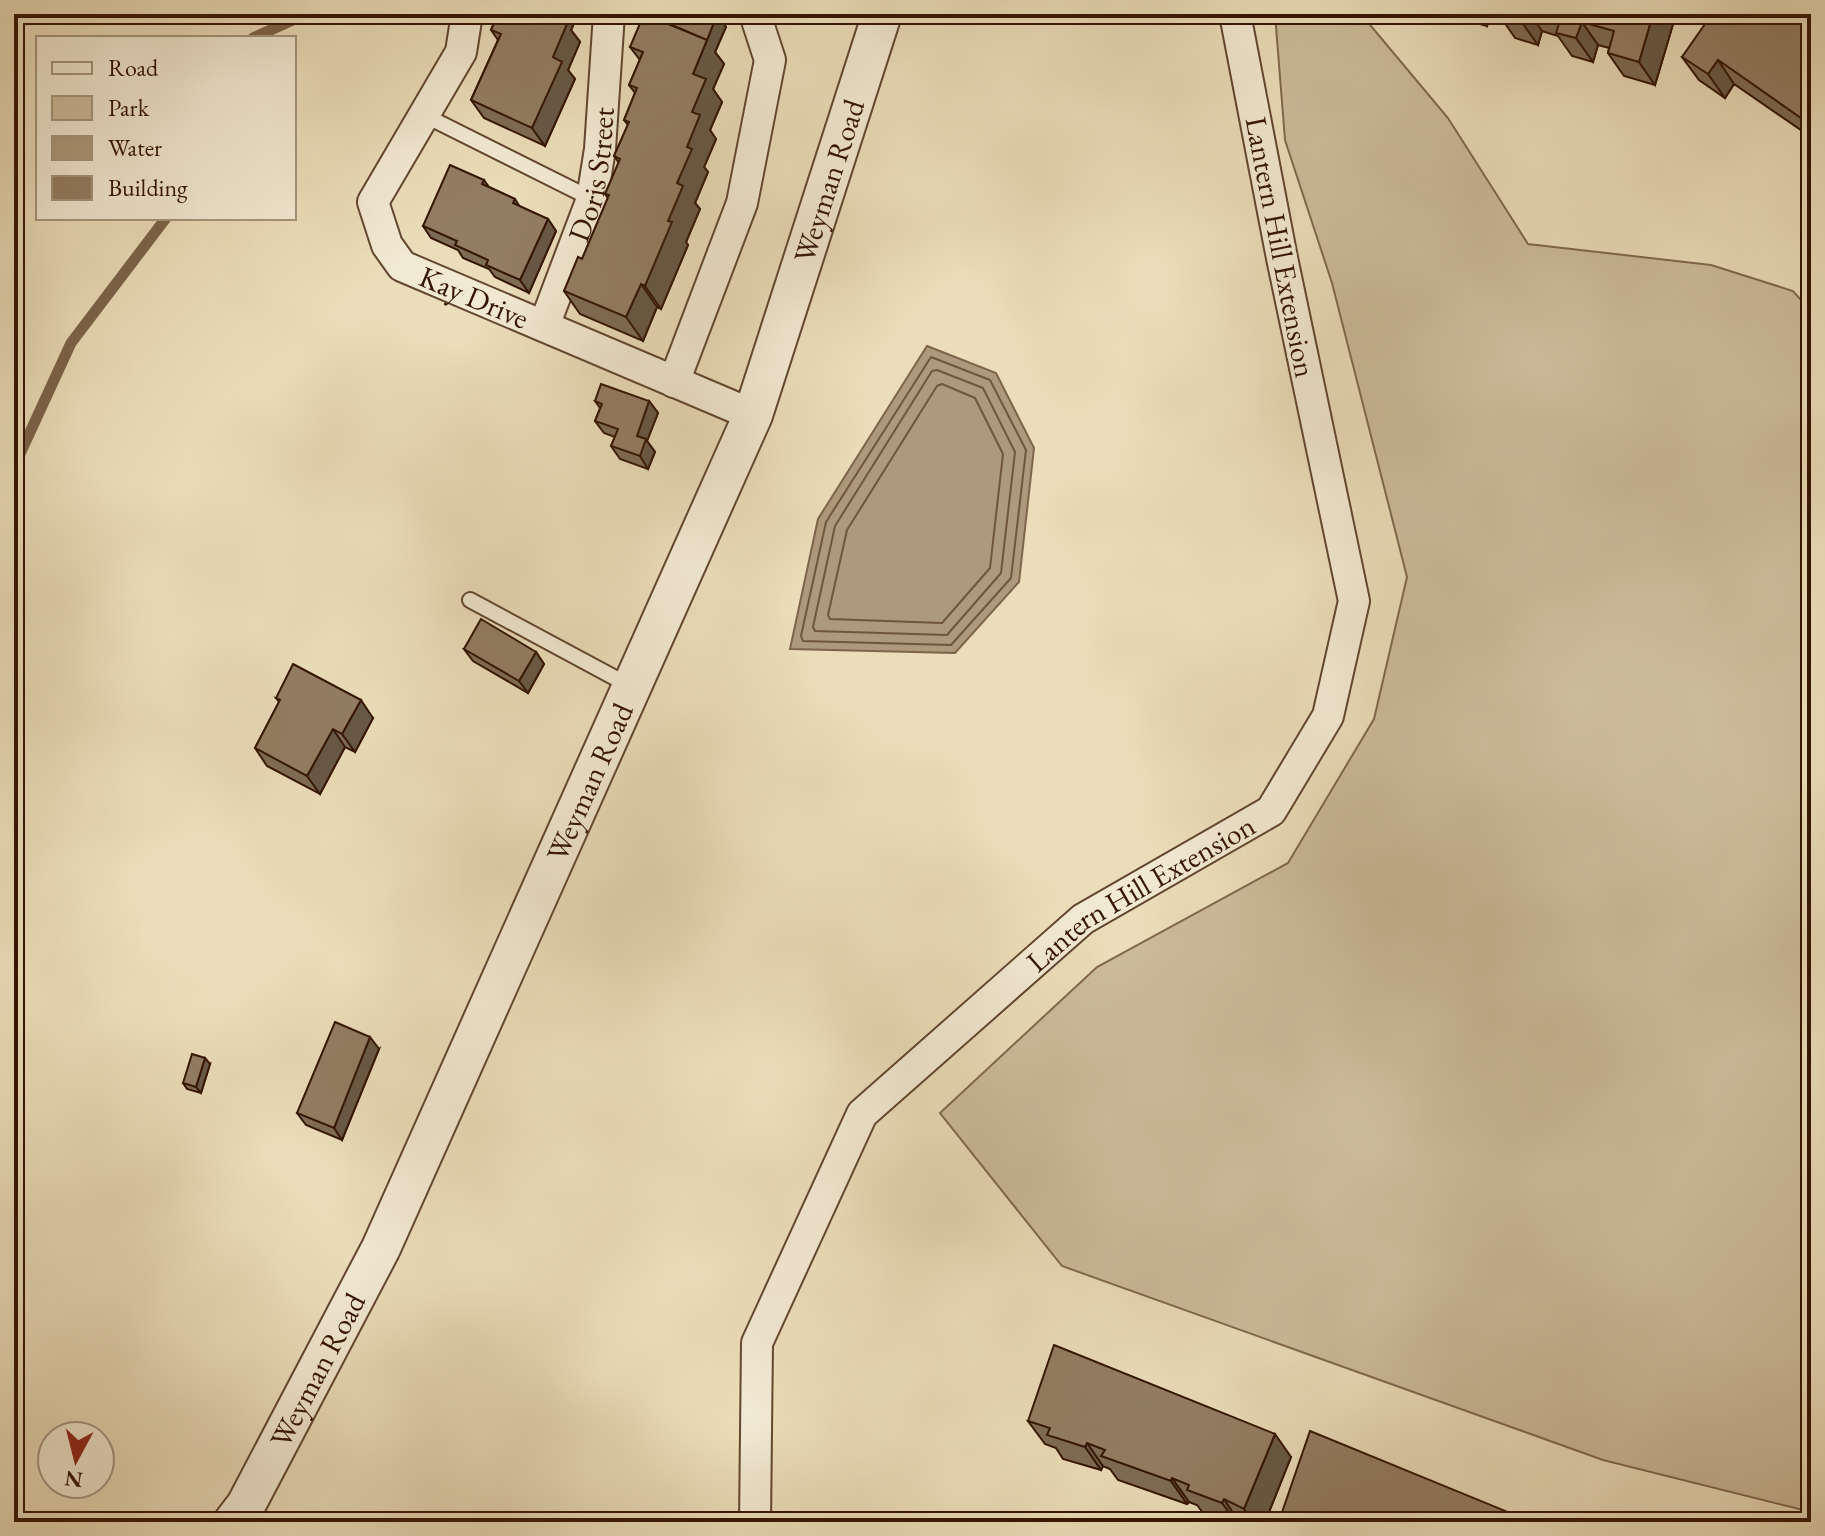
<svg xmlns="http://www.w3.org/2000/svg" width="1825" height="1536" font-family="'EB Garamond',serif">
  <rect width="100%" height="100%" fill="#ebddb9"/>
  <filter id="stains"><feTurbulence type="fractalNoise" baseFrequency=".0025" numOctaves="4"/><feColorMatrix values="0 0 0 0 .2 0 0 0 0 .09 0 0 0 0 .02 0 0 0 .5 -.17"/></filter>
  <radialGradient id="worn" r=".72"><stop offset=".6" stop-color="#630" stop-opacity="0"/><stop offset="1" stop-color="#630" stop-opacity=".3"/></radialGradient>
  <path fill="#ccbb9a" stroke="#80684e" stroke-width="2" d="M1275 14H1361L1448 118 1528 244 1711 265 1793 291 1811 311V1512L1603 1460 1062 1266 940 1113 1097 967 1288 863 1374 719 1407 577 1332 283 1285 140Z"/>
  <path fill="#ad997b" stroke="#7d644b" stroke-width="2" d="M927 346 996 373 1034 448 1019 582 955 653 790 649 818 519Z"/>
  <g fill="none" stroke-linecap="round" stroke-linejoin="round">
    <path stroke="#70563f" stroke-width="2" d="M931 357 990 380 1026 450 1011 578 951 645 803 641 801 636 826 522Z
      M937 370 983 388 1015 452 1001 573 947 635 815 631 813 627 835 526 932 371Z
      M942 384 975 398 1003 454 990 568 942 623 830 619 828 615 847 530 937 386Z"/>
    <path stroke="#7d644b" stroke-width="11" d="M253 38 306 14
      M14 467 71 343 166 218"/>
    <defs>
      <path id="service" d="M424 115 592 199
        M470 600 632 687"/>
      <g id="minor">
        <path id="s1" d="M467 14 461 52 373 202 387 245 402 266 753 415"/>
        <path id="s2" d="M544 326 592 199 600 149 609 14"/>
        <path d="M674 382 742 203 770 60 755 14"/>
        <path id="s3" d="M755 1522 757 1343 862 1114 1083 919 1271 811 1328 716 1354 601 1282 258 1235 14"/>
      </g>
      <g id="tertiary">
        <path id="s4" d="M233 1522 246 1505 381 1248 753 415 882 14"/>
      </g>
    </defs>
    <use href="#service" stroke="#624630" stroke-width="18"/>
    <use href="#minor" stroke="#624630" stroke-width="34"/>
    <use href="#tertiary" stroke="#624630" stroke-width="42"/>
    <use href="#service" stroke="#f2e9d2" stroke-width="14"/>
    <use href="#minor" stroke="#f2e9d2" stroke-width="30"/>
    <use href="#tertiary" stroke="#f2e9d2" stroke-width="38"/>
  </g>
  <path fill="#7e6c54" stroke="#341403" stroke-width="2" d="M498 14H578L571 30 580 42 568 70 575 79 545 146 484 118 471 100 498 40 491 30Z
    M1455 14H1491L1487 26 1458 18Z
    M1492 14H1676L1655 85 1624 76 1608 53 1609 48 1598 45 1593 62 1572 56 1558 36 1542 31 1538 45 1515 38 1500 16Z
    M717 15 726 27 715 52 724 64 713 89 722 102 710 130 716 139 704 167 708 172 695 203 700 209 686 242 688 245 661 309 657 307 643 341 580 314 564 291 582 259 608 198 605 194 619 163 614 156 628 125 624 120 635 93 629 85 640 60 630 47Z
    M1811 32V137L1734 84 1725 98 1699 80 1682 57Z
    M484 180 489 187 515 199 520 207 548 219 556 231 529 293 495 277 489 269 463 258 458 250 431 238 423 226Z
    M595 401H649L658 413 647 441 655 452 648 469 620 459 611 446 615 437 604 433 595 421 600 408Z
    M464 649 536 652 544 664 528 693 473 661Z
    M276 698 373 718 355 752 345 747 320 794 267 766 255 748 279 702Z
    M379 1049 342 1140 306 1125 297 1113Z
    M210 1064 201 1093 187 1089 183 1083Z
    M1028 1421 1291 1457 1265 1522H1227L1203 1513 1197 1505 1189 1502 1187 1504 1118 1480 1110 1469 1103 1466 1101 1470 1063 1459 1056 1448 1045 1444Z"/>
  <path fill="#675845" stroke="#341403" stroke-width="2" d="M557 14H578L571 30 580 42 568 70 575 79 545 146 532 128 553 57 555 19Z
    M1479 14H1491L1487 26Z
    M1523 14H1530L1542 31 1538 45 1521 21Z
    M1653 14H1676L1655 85 1639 62Z
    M717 15 726 27 715 52 724 64 713 89 722 102 710 130 716 139 704 167 708 172 695 203 700 209 686 242 688 245 661 309 645 286 668 221 687 147 692 112 693 74Z
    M1582 22 1598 45 1593 62 1576 38Z
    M1718 60 1734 84 1725 98 1708 74Z
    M548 219 556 231 529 293 520 280Z
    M641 284 657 307 643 341 626 317Z
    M649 401 658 413 647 441 655 452 648 469 640 456 637 436Z
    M536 652 544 664 528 693 519 681Z
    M361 700 373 718 355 752 342 734Z
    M333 729 345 747 320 794 307 776Z
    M370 1037 379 1049 342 1140 334 1128Z
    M205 1058 210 1064 201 1093 196 1087Z
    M1275 1434 1291 1457 1265 1522H1253L1244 1509Z
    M1087 1443 1103 1466 1101 1470 1085 1447Z
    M1172 1478 1189 1502 1187 1504 1171 1481Z
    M1224 1499 1239 1522H1236L1222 1503Z"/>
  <path fill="#937d62" stroke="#341403" stroke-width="2" d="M498 14H557L555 19 567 24 553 57 562 62 532 128 471 100 501 34 491 30Z
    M644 14 707 40 693 74 706 79 692 112 700 115 687 147 692 149 677 183 683 186 668 221 672 222 645 286 641 284 626 317 564 291 578 257 582 259 609 195 605 194 620 159 614 156 629 122 624 120 637 88 629 85 643 52 630 47Z
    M646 14H716L717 15 707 40Z
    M1499 14H1523L1521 21Z
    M1547 14H1653L1639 62 1608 53 1614 31 1582 22 1576 38 1556 33 1561 18Z
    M1712 14H1785L1811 32V125L1718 60 1708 74 1682 57Z
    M450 165 484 180 482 184 515 199 513 203 548 219 520 280 486 265 488 260 455 245 457 241 423 226Z
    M601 384 649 401 637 436 646 439 640 456 611 446 618 429 595 421 602 404 595 401Z
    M481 619 536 652 519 681 464 649Z
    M293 664 361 700 342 734 333 729 307 776 255 748 280 700 276 698Z
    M335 1022 370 1037 334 1128 297 1113Z
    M192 1054 205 1058 196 1087 183 1083Z
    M1054 1345 1275 1434 1244 1509 1224 1499 1222 1503 1187 1490 1189 1485 1172 1478 1171 1481 1101 1456 1105 1450 1087 1443 1085 1447 1047 1435 1050 1428 1028 1421Z
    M1310 1431 1532 1522H1283L1279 1521Z"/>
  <g text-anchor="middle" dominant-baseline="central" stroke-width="7" stroke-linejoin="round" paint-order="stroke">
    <g font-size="30" fill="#341403" stroke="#f2e9d2">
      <text stroke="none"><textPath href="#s2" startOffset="160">Doris Street</textPath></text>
      <text stroke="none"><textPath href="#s4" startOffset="1470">Weyman Road</textPath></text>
      <text transform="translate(1281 247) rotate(79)">Lantern Hill Extension</text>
      <text stroke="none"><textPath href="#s1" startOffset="362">Kay Drive</textPath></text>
      <text stroke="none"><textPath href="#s4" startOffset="822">Weyman Road</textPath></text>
      <text stroke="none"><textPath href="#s3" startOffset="788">Lantern Hill Extension</textPath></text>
      <text stroke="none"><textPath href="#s4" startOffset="174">Weyman Road</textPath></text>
    </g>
  </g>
  <rect width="1825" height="1536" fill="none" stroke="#ebddb9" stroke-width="48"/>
  <rect x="16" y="16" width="1793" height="1504" fill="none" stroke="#341403" stroke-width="4"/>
  <rect x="24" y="24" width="1777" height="1488" fill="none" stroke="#341403" stroke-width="2"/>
  <rect x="36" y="36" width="260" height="184" fill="#f2e9d2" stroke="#a6947f" stroke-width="2"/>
  <rect x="52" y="62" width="40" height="12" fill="#f2e9d2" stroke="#a6947f" stroke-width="2"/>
  <text x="108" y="76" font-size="24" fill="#341403">Road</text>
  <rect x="52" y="96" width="40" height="24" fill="#ccbb9a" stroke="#a6947f" stroke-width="2"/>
  <text x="108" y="116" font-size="24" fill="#341403">Park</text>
  <rect x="52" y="136" width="40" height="24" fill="#ad997b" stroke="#a6947f" stroke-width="2"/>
  <text x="108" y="156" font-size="24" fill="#341403">Water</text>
  <rect x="52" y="176" width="40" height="24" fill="#937d62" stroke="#a6947f" stroke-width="2"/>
  <text x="108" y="196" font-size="24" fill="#341403">Building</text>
  <g transform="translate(76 1460) rotate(187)"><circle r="38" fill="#f2e9d2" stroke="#a6947f" stroke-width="2"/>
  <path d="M0-6L14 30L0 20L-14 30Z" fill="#8f2418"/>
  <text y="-12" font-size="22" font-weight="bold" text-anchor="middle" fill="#341403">N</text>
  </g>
  <rect width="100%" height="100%" filter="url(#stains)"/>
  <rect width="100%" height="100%" fill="url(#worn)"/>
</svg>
